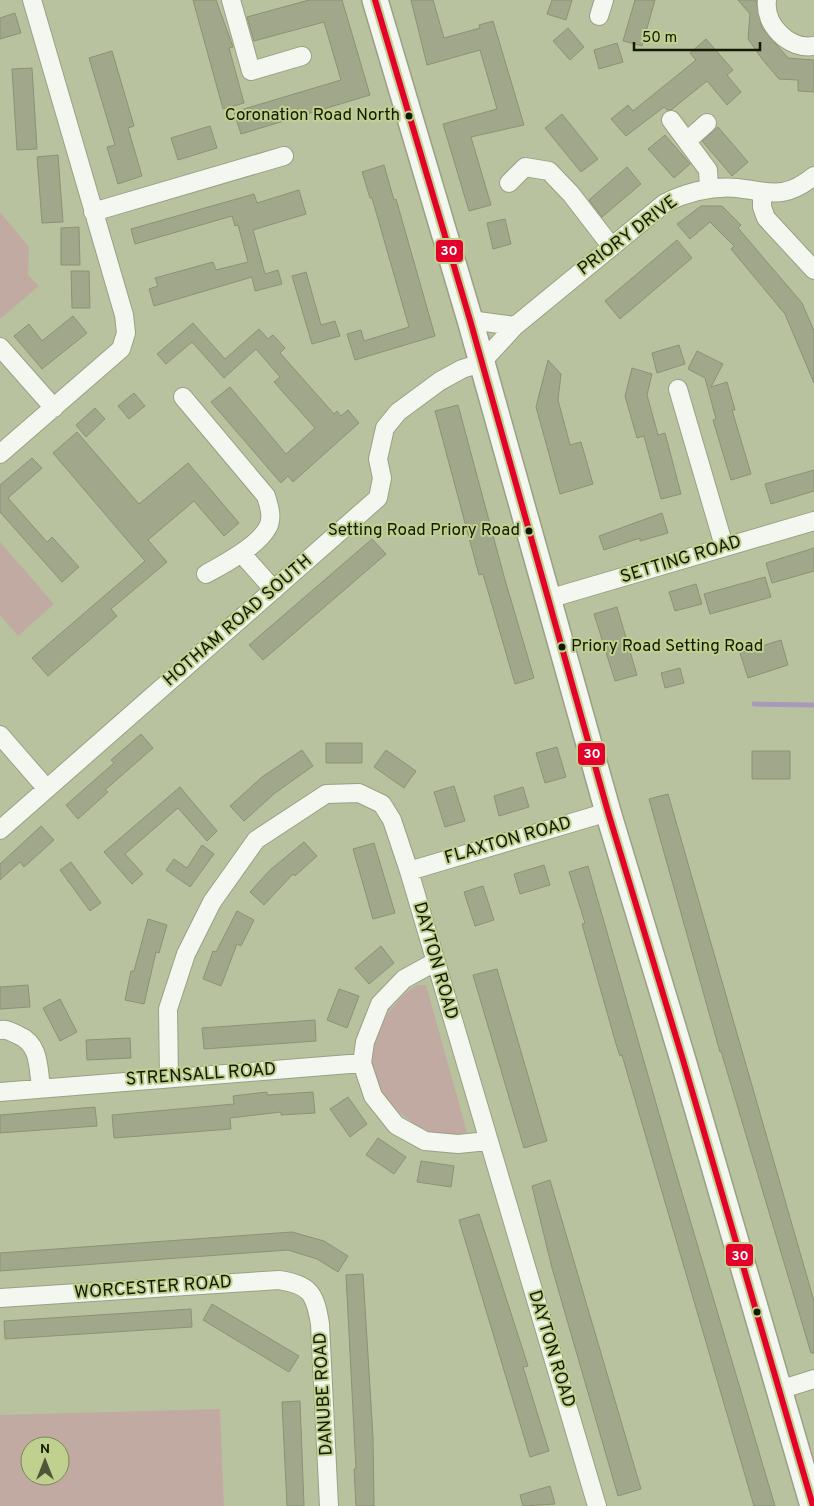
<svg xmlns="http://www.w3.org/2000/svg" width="814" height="1506" font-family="Overpass,sans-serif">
  <rect width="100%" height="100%" fill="#b9c29e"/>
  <path fill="#c1aaa1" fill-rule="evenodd" d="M0 212 29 247 28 275 39 286 0 319Z
    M0 542 54 604 18 636 0 615Z
    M417 985H426L467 1132C459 1135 450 1138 441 1136 416 1130 382 1102 375 1077 364 1042 389 1003 417 985Z
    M220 1409 224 1506H0V1415ZM30 1446H60V1476H30Z"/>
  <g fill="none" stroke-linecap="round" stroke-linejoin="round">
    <path stroke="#a89abb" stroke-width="5" d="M754 704 814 705"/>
  </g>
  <path fill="#a0a78b" stroke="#8b9275" d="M193 0H216L233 47 229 48 244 103 223 109Z
    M309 0H342L370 95 241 134 234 112 341 80 324 22 254 41 247 17Z
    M411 0H433L444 38 480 28 479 25 493 21 524 125 471 137 491 205 469 211 443 124 497 109 480 50 427 65Z
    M552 0H572L566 20 547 14Z
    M635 0H655L642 46 623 41Z
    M738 0H756L762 28 788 58 814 60V92L798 91V80L779 79 762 59 748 39 750 14Z
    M15 13 21 33 0 39V18Z
    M568 28 584 47 570 60 553 41Z
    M706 39 733 70 727 75 741 92 727 105 707 81 671 110H667L664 107 626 136 611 119 628 105 633 111 696 60 690 53Z
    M617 43 623 62 599 69 594 50Z
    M112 51 134 126 128 128 142 176 118 184 107 147 115 145 89 58Z
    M32 68 37 149 17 150 12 69Z
    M562 114 598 159 581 172 545 128Z
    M210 126 217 148 178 160 171 138Z
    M718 127 748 162 732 176 702 141Z
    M665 135 690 164 674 178 648 149Z
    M58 155 63 222 42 223 37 157Z
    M384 165 394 200 396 199 435 336 355 360 347 334 361 330 364 341 409 327 372 198H370L362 172Z
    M627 167 641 184 602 217 589 200Z
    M299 190 306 214 253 230 265 274 278 270 282 284 255 291 252 277 154 306 149 289 158 286 155 278 213 262 216 270 248 262 238 225 235 226 232 216 135 244 131 229 254 194 257 203Z
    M701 206H722L741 225 738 228 802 303 814 331V383L785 314 731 249 734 246 710 222 690 239 677 224Z
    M505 219 511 244 493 249 487 223Z
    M79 227 80 265H61V228Z
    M677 240 692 258 620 319 605 301Z
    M71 271H89L90 308H72Z
    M306 272 321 325 335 321 340 336 312 344 292 276Z
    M73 316 87 333 42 369 14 336 29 324 42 341Z
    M193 323 225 359 259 329 268 339 273 335 285 348 280 353 334 414 337 411 341 416 348 410 359 423 293 482 288 476 281 483 211 402 230 387 286 454 315 428 274 382 280 377 256 349 224 378 192 342 166 364 157 354Z
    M679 345 685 364 657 373 652 353Z
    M697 351 723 364 711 387 727 382 735 410H732L751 474 731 480 713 420 716 419 705 378 688 369Z
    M548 360 561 374 558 400 570 445 581 442 593 484 560 494 536 407Z
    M632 368 652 374 647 395 658 435 665 433 681 494 661 499 644 436 637 438 625 396Z
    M134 393 145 406 129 419 118 406Z
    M458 405 505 580 534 678 515 684 483 574 479 575 435 411Z
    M95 408 105 419 86 437 76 425Z
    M77 432 139 504 188 463 239 523 224 536 194 501 148 540 167 562 111 609 117 616 48 676 32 658 145 561 53 453Z
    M32 458 42 468 8 498 47 542 52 537 79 567 62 582 0 512V485Z
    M814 470V491L771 504 765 484Z
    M662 513 668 533 640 541V538L604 550 599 536Z
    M372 539 386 554 263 660 249 645Z
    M814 548V571L772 583 766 563Z
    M765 577 771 597 710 614 704 594Z
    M696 584 702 604 675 611 669 592Z
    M617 607 637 675 615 681 594 614Z
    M781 640 788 665 748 678 740 653Z
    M680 668 684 683 665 688 661 673Z
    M141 734 153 748 105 790 108 792 78 819 66 805 114 763 111 760Z
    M326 743H362V763H326Z
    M557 747 566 777 545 783 536 753Z
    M302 750 313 766 275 793 244 821 230 806 262 777Z
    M386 750 416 771 404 788 374 767Z
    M752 751H790V779H752Z
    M454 786 465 821 445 827 434 792Z
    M180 787 217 831 207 841 178 808 125 854 143 874 132 884 104 852Z
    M523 787 529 807 499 816 494 796Z
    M668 794 814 1301V1353H811L721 1051 720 1052 649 799Z
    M41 826 54 840 24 867 20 862 0 880V864Z
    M304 842 317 856 295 876 293 874 264 905 250 892 270 870Z
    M374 843 395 913 373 919 353 849Z
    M202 845 214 854 190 887 166 870 174 859 187 868Z
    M71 862 101 903 90 911 60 870Z
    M544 865 550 885 520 894 514 874Z
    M588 866 674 1166 775 1506H754L622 1055 620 1056 616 1044 582 924 585 923 569 872Z
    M483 886 494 920 475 926 464 892Z
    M237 911 254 920 241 946 237 944 221 986 203 979 213 951 216 952Z
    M148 919 167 925 159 953 156 952 144 1004 125 1000 131 971H134Z
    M381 946 394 963 369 984 355 968Z
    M497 969 547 1141 524 1148 473 975Z
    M28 985 30 1007 0 1009V987Z
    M339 989 359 996 347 1028 327 1020Z
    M60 999 77 1032 60 1041 43 1008Z
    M315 1020 316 1041 204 1049 202 1028Z
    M130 1038 131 1058 87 1060 86 1040Z
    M267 1092V1095L313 1092 315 1113 281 1115V1112L230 1118 231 1129 114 1138 112 1115 234 1104 233 1096Z
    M348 1097 367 1124 350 1137 330 1109Z
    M95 1107 97 1126 0 1133V1115Z
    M378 1138 406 1157 394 1174 366 1155Z
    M421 1161 454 1166 451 1187 417 1182Z
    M550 1180 641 1489 618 1496 552 1268 532 1186Z
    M479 1214 528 1366 523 1367 549 1451 530 1457 459 1220Z
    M292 1232 324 1241 348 1256 338 1272 317 1259 288 1250 0 1271V1253Z
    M363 1274 373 1437 374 1506H356L354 1469H356L346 1275Z
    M212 1304 299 1356 289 1372 203 1320Z
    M191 1309 192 1327 5 1339 4 1321Z
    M300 1401 304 1506H287L282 1402Z
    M550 1486 555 1504 523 1506 520 1495Z"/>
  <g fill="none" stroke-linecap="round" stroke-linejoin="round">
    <defs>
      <path id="street" d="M231 0 251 71 302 56
        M767 0C764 25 789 50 814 46
        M599 16 604 0
        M671 120 708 170 709 189
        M688 140 707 123
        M509 183 525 167 549 171 571 194 611 246
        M762 194V207L766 218 814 270
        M93 212 284 156
        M470 320 515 326
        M0 347 54 408
        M678 389 724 546
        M183 397 266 496C269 506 273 517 268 527 258 546 224 564 206 574
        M0 454 121 349 126 333 124 315 32 0
        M242 554 274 590
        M548 599 814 521
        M0 735 47 789
        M0 830 378 498 382 478 378 459 385 428 398 412 440 381 462 369 481 363 515 326 665 203C688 192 712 186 737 188 771 192 784 200 814 176
        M409 871 608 812
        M435 962 404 979 380 1004 365 1042 362 1063 373 1096 396 1125 425 1141 458 1144 488 1141
        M0 1030C7 1029 12 1032 18 1035 40 1044 38 1067 41 1088
        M169 1078 168 1009 186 954 212 902 256 840 326 794 359 793 382 804 392 820 409 871 597 1506
        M0 1092 362 1063
        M0 1298 279 1280C310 1285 315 1293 320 1324L329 1506
        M779 1390 814 1379"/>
      <path id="secondary" d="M375 0 470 320 608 812 683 1060 813 1506"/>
    </defs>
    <use href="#street" stroke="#99a084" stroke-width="20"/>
    <use href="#secondary" stroke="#99a084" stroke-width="28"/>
    <use href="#street" stroke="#f4f6f0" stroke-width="18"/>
    <use href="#secondary" stroke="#f4f6f0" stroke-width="25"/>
    <defs>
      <path id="bus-1" d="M375 0 470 320 608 812 683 1060 813 1506"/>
    </defs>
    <use href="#bus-1" stroke="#c0d18f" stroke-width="10"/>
    <use href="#bus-1" stroke="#e4002b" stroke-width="6"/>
  </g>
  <g fill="#141901" stroke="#c0d18f" stroke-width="2">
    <circle cx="409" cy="116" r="4.5"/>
    <circle cx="529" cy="531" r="4.5"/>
    <circle cx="562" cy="647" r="4.5"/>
    <circle cx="757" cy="1312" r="4.5"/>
  </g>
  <g text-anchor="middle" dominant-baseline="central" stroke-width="4" stroke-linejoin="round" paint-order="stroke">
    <g font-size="17" fill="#141901" stroke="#c0d18f" text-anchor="end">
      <text x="400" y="116">Coronation Road North</text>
      <text x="520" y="531">Setting Road Priory Road</text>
      <text x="571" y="647" text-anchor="start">Priory Road Setting Road</text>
    </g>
    <g font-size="18" fill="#141901" stroke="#c0d18f">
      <text transform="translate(628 236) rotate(-37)">PRIORY DRIVE</text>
      <text transform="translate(681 560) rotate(-17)">SETTING ROAD</text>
      <text transform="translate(238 621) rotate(-41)">HOTHAM ROAD SOUTH</text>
      <text transform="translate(508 841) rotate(-16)">FLAXTON ROAD</text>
      <text transform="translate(435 961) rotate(74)">DAYTON ROAD</text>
      <text transform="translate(201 1075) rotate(-4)">STRENSALL ROAD</text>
      <text transform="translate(153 1288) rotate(-4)">WORCESTER ROAD</text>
      <text transform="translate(551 1349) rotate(73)">DAYTON ROAD</text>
      <text transform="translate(324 1394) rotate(-93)">DANUBE ROAD</text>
    </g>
  </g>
  <g stroke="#c0d18f" stroke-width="2">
    <rect x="435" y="239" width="29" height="24" rx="5" fill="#e4002b"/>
    <rect x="577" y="742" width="29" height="24" rx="5" fill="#e4002b"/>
    <rect x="725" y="1243" width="29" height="24" rx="5" fill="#e4002b"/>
  </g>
  <g font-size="14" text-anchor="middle" font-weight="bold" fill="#fff">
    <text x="449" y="255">30</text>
    <text x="592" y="758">30</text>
    <text x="740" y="1260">30</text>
  </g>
  <g transform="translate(45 1461)"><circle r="24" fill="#c0d18f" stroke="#7b8756"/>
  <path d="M0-4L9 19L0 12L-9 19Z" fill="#4e5438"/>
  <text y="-8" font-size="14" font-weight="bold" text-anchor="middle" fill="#141901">N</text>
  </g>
  <path d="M634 42v8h126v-8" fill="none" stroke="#141901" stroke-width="2.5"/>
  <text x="642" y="42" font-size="15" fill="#141901" stroke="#c0d18f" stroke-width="4" paint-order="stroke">50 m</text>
</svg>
